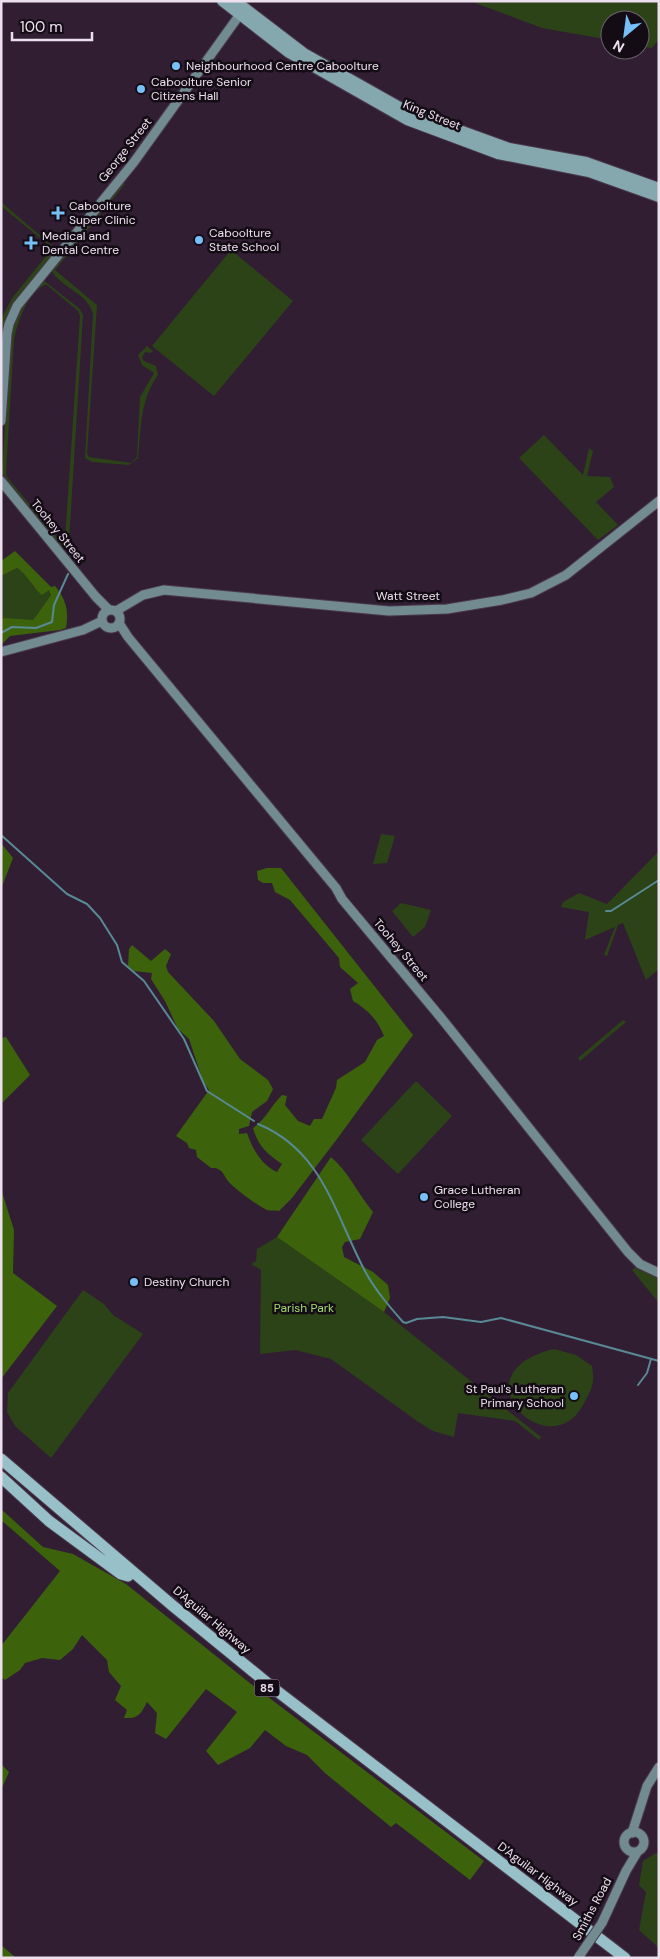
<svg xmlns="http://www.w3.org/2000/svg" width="660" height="1959" font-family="'DM Sans',sans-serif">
  <rect width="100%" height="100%" fill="#311e33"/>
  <path fill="#2c4317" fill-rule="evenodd" d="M470 1H659V39L652 48 640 46V20H610V40L542 28Z
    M123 182 125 184 55 270 97 305 87 454 89 457 131 463 137 457 140 397 154 373 142 365 138 355 147 346 153 351 151 353 145 352 142 358 144 361 156 366 158 375C140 400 141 428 138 458L129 465 92 462 85 458 93 314C88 293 61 288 51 270Z
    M1 202 56 249C36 281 4 302 1 343V319L12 298 51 250V247L1 206Z
    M231 250 293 301 214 396 152 346Z
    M43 280 80 309 83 315 69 541 65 548 61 547 2 473 11 329 22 307ZM44 285H47L78 311 80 316 65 540 60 541 7 477 6 472 14 340C18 321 26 296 44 285Z
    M544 435 583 475 589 448 593 451 587 476 610 477 614 487 596 502 618 525 598 540 519 458Z
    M17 568 25 573 34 588 49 589 51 595 33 620H1V576Z
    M381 834 395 836 387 863 373 864Z
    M659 851V969L646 980 623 923 618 925 607 956 604 955 615 927 585 940 589 912 561 907 563 902 579 893 607 904Z
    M401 903 431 910 425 927 413 937 392 911Z
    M623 1020 626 1022 580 1061 578 1058Z
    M416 1081 452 1116 398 1174 361 1140Z
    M277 1237 384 1312 541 1437 539 1440 515 1421 458 1413 454 1437 433 1431 417 1421 331 1359 295 1350 260 1354 261 1270 251 1264 256 1261 257 1249Z
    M635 1268 659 1278V1303L632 1270Z
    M83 1290 104 1304 113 1315 143 1334 51 1458 15 1426 7 1412 8 1393Z
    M554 1349 576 1355 592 1366C595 1385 592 1388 583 1405 549 1468 453 1373 554 1349Z
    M656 1853 659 1854V1948L639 1930 646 1892 639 1885 643 1861Z"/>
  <path fill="#3c630b" d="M15 551 51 587 55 586C66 599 69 611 66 628L60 630 10 636 1 645V620L4 618 33 620 51 595 49 590 42 595C32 587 28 575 17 568L1 576V561Z
    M1 843 13 858 1 889Z
    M267 868H281L413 1035 337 1139 292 1198 279 1211C276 1210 271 1211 267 1210 260 1207 233 1188 228 1181 223 1174 222 1167 211 1168L197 1157 196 1150 189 1148 187 1143 176 1136 209 1090 203 1081 189 1039 178 1029 165 1001 151 979 152 973 134 971 128 966 129 949 132 945 151 961 165 949 171 954 166 966 168 972 214 1021 240 1059 268 1080 273 1089 267 1101 252 1112 249 1126 239 1129V1134L247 1133C252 1148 262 1166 277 1172L282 1164C267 1154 258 1146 253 1128 266 1119 270 1107 282 1095L287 1096 285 1105 298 1121 310 1126 314 1119H322L336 1088 337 1080 365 1062 377 1040 384 1036C378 1020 367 1009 353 1001L350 989 358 983 340 967 339 958 290 900 275 892 272 883H263L258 880 257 871Z
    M6 1037 30 1075 1 1104V1038Z
    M331 1157C348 1171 358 1194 373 1212L360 1239 345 1242 342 1247 344 1257 373 1272 388 1285 390 1298 384 1312 277 1237Z
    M1 1178 2 1192 14 1230 13 1273 57 1306 1 1379Z
    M1 1509 43 1547 73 1554 126 1584 251 1684 484 1861 470 1880 396 1823 391 1827 325 1773 307 1755 286 1746 265 1730 250 1748 218 1765 206 1751 237 1712 206 1689 166 1739 155 1733 157 1713 147 1702C141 1714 138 1719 124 1718L127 1710 115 1700 121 1686 109 1672 107 1660 82 1635 73 1649 60 1660 42 1658 25 1663 20 1670 5 1680 1 1677V1646L60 1571 1 1520Z
    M1 1764 9 1772 1 1790Z
    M1 1945 16 1958H1Z"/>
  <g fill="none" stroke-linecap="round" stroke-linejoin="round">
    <path stroke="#588994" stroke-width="2" d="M1 633 12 627 36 628 52 622 54 605 68 574
      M1 835 67 894 87 904 100 918 117 945 122 962 144 981 184 1039 207 1091 254 1121
      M606 911H611L659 880
      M258 1124C324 1151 335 1216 366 1273 376 1291 389 1306 403 1322L406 1323 417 1319 443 1317 481 1322 501 1318 659 1361
      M1 1243V1278
      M638 1385 647 1373 651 1359"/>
    <defs>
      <path id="secondary" d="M1 421 7 334 9 324 17 306 134 162 243 10
        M1 481 96 597 109 610
        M102 619a9 9 0 1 1 18 0a9 9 0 1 1-18 0Z
        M116 611 143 595 164 590 389 611 447 609 502 600 531 593 566 575 659 501
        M119 623 128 637 336 888 342 899 442 1019 628 1252 640 1264 659 1273
        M1 652 83 630 102 621
        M624 1842a10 10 0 1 1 20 0a10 10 0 1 1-20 0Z
        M632 1833 647 1786 659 1767
        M602 1923 626 1871 638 1851"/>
      <path id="primary" d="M222 1 289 53 407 120 498 154 589 172 659 197
        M236 1 304 53 407 111 509 148 586 162 659 188"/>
      <path id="highway" d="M1 1459 173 1606 277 1691 625 1958
        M1 1477 49 1521 121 1574 128 1576"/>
    </defs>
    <use href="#secondary" stroke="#4b394d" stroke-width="11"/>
    <use href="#primary" stroke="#4b394d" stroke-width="12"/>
    <use href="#highway" stroke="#4b394d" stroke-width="13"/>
    <use href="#secondary" stroke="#718b90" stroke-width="9"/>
    <use href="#primary" stroke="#85a7ae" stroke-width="10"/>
    <use href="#highway" stroke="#97c0c9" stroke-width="11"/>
    <defs>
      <path id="secondary-bridge" d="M578 1958 602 1923"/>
    </defs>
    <use href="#secondary-bridge" stroke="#4b394d" stroke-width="11" stroke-linecap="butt"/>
    <use href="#secondary-bridge" stroke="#718b90" stroke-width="9"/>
  </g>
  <g fill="#77c0f7" stroke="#140c15" stroke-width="2">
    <circle cx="176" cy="66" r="5"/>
    <circle cx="141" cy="89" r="5"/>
    <path d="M55.5 205.5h5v5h5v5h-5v5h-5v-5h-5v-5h5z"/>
    <circle cx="199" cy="240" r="5"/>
    <path d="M28.5 235.5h5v5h5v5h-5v5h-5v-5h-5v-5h5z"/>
    <circle cx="424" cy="1197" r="5"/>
    <circle cx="134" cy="1282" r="5"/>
    <circle cx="574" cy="1396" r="5"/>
  </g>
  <g text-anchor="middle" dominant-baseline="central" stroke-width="5" stroke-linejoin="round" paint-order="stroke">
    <rect fill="#140c15" stroke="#aca0ad" stroke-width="1" x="254.5" y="1679.5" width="25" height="17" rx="4"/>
    <g font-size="11" font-weight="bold" fill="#ede0ee">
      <text x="267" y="1688">85</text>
    </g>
    <g font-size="12" fill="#ede0ee" stroke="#140c15" text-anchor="start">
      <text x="186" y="66">Neighbourhood Centre Caboolture</text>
      <text x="151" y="82">Caboolture Senior<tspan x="151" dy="14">Citizens Hall</tspan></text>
      <text x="69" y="206">Caboolture<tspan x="69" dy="14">Super Clinic</tspan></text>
      <text x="209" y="233">Caboolture<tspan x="209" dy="14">State School</tspan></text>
      <text x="42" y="236">Medical and<tspan x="42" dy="14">Dental Centre</tspan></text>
      <text x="434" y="1190">Grace Lutheran<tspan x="434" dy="14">College</tspan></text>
      <text x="144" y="1282">Destiny Church</text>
      <text x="564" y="1389" text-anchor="end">St Paul's Lutheran<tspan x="564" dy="14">Primary School</tspan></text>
    </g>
    <g font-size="12" fill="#ede0ee" stroke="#140c15">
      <text transform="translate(432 115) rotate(22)">King Street</text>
      <text transform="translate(125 150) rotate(-52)">George Street</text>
      <text transform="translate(58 531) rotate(51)">Toohey Street</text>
      <text x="408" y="596">Watt Street</text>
      <text transform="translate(401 950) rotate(50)">Toohey Street</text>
      <text transform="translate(212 1620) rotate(40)">D'Aguilar Highway</text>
      <text transform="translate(538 1874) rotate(37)">D'Aguilar Highway</text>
      <text transform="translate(592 1909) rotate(-62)">Smiths Road</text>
    </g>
    <g font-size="12" fill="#a2da70" stroke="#140c15">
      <text x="304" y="1308">Parish Park</text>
    </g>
  </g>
  <rect width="660" height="1959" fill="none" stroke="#ede0ee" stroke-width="5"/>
  <g transform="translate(625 35) rotate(209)"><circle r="24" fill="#140c15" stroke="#6b616c"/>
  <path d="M0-4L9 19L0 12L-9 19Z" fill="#77c0f7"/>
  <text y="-8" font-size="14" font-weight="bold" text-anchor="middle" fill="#ede0ee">N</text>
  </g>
  <path d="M12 32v8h80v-8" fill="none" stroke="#ede0ee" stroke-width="2.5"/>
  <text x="20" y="32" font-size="15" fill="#ede0ee" stroke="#140c15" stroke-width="4" paint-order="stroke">100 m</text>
</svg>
